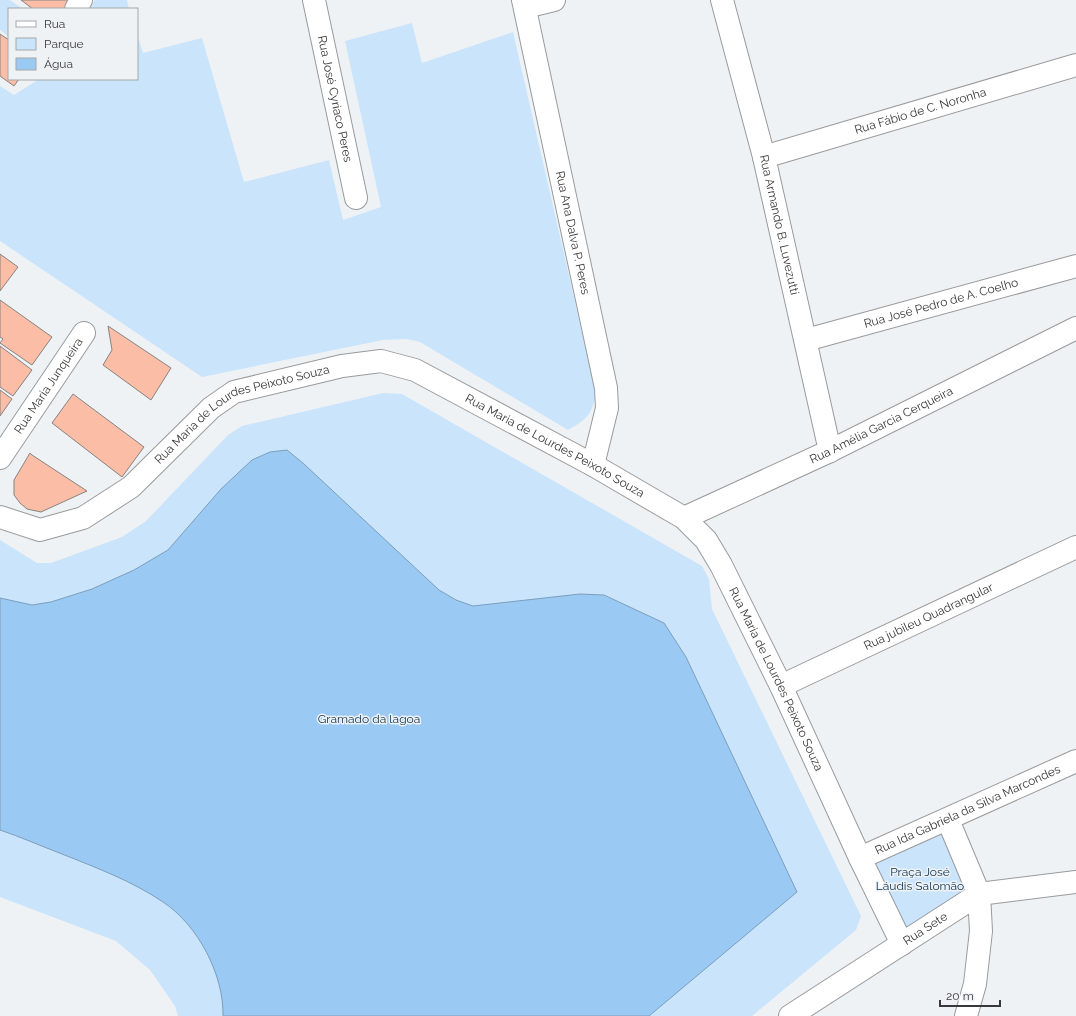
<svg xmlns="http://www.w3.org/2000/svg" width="1076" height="1016" font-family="Raleway,sans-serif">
  <rect width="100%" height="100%" fill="#eff2f5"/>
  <path fill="#cae4fb" d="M0 0H10L23 9H9V37L0 30Z
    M95 0H127L129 9H89Z
    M412 23 422 63 513 32 596 393C592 415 587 419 568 430L420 342 407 339 383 340 202 377 0 241V86L14 95 39 79H137V34L143 53 202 38 244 182 329 160 343 220 381 207 345 41Z
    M383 393 402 394 702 566 709 579 712 609 861 916 856 930 752 1016H178L175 1006 150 970 116 941 0 897V540L37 563H51L122 537 146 521 228 435 242 426Z
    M944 826 973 891 904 937 866 860Z"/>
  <path fill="#9acaf4" stroke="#7c9ebc" d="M287 450 304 464 439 590 456 600 473 606 580 594 604 595 664 623 686 657 797 892 649 1016H223C224 975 198 925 163 902 132 881 97 868 62 854 41 846 21 837 0 830V598L32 605 51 602 92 589 134 570 168 550 221 489 252 460 270 452Z"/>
  <path fill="#fbbda6" stroke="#868381" d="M21 0H71L65 9H33Z
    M0 34 9 40V79H19L14 86 0 76Z
    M0 254 18 267 0 291Z
    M0 300 52 337 32 365 0 343 3 339 0 337Z
    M108 326 171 368 151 400 103 365 112 350Z
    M0 346 32 370 13 396 0 387Z
    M0 390 12 399 0 416Z
    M73 394 144 447 122 477 52 423Z
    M30 453 32 455 87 491 41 512 27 509 20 503 14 495V480Z"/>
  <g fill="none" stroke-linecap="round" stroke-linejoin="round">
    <defs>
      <g id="minor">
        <path id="s1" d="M314 0 356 198"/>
        <path id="s2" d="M523 0 606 388 607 408 593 465"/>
        <path id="s3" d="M722 0 764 157 830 451"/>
        <path d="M525 7 554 0"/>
        <path d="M76 9 81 0"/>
        <path id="s4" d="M764 157 1076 65"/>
        <path id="s5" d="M806 340 1076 266"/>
        <path id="s6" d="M0 458 84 333"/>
        <path id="s7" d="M0 517 40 530 83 518 131 487 211 408 234 392 342 366 381 361 415 370 593 465 684 518 706 540 721 565 781 686 860 858 902 944"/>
        <path id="s8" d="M684 518 830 451 1076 328"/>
        <path id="s9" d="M781 686 1076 547"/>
        <path d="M948 820 979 894 981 931 975 984 966 1016"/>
        <path id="s10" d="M860 858 1076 761"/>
        <path id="s11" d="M790 1016 979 894 1076 882"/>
      </g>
    </defs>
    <use href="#minor" stroke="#989b9d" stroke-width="24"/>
    <use href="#minor" stroke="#fff" stroke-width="22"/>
  </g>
  <g text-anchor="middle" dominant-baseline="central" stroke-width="3" stroke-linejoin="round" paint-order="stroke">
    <g font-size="12" fill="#373839" stroke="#eff2f5">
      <text stroke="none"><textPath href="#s1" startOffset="101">Rua José Cyriaco Peres</textPath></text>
      <text stroke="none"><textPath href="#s4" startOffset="163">Rua Fábio de C. Noronha</textPath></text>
      <text stroke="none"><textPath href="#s3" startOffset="232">Rua Armando B. Luvezutti</textPath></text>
      <text stroke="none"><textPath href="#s2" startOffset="238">Rua Ana Dalva P. Peres</textPath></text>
      <text stroke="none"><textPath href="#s5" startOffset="140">Rua José Pedro de A. Coelho</textPath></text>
      <text stroke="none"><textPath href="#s6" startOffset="87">Rua Maria Junqueira</textPath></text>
      <text stroke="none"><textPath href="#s7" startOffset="281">Rua Maria de Lourdes Peixoto Souza</textPath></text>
      <text stroke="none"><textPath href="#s8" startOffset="218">Rua Amélia Garcia Cerqueira</textPath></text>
      <text stroke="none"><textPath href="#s7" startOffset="629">Rua Maria de Lourdes Peixoto Souza</textPath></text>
      <text stroke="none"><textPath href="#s9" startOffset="163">Rua jubileu Quadrangular</textPath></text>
      <text stroke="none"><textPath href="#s7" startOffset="964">Rua Maria de Lourdes Peixoto Souza</textPath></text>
      <text stroke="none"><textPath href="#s10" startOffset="118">Rua Ida Gabriela da Silva Marcondes</textPath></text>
      <text stroke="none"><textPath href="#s11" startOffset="161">Rua Sete</textPath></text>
    </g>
    <g font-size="12" fill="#0d324e" stroke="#eff2f5">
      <text x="369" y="719">Gramado da lagoa</text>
      <text x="920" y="872">Praça José<tspan x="920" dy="14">Láudis Salomão</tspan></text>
    </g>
  </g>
  <rect x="8" y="8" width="130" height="72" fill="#eff2f5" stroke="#a5a8aa"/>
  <rect x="16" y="21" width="20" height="6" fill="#ffffff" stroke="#a5a8aa"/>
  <text x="44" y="28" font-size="12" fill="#373839">Rua</text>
  <rect x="16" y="38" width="20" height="12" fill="#cae4fb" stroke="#a5a8aa"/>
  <text x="44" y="48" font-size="12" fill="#373839">Parque</text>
  <rect x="16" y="58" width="20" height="12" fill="#9acaf4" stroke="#a5a8aa"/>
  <text x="44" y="68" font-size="12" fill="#373839">Água</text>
  <path d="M940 1000v6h60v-6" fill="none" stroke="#373839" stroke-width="2"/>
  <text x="946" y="1000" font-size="12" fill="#373839" stroke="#eff2f5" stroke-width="3" paint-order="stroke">20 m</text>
</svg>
